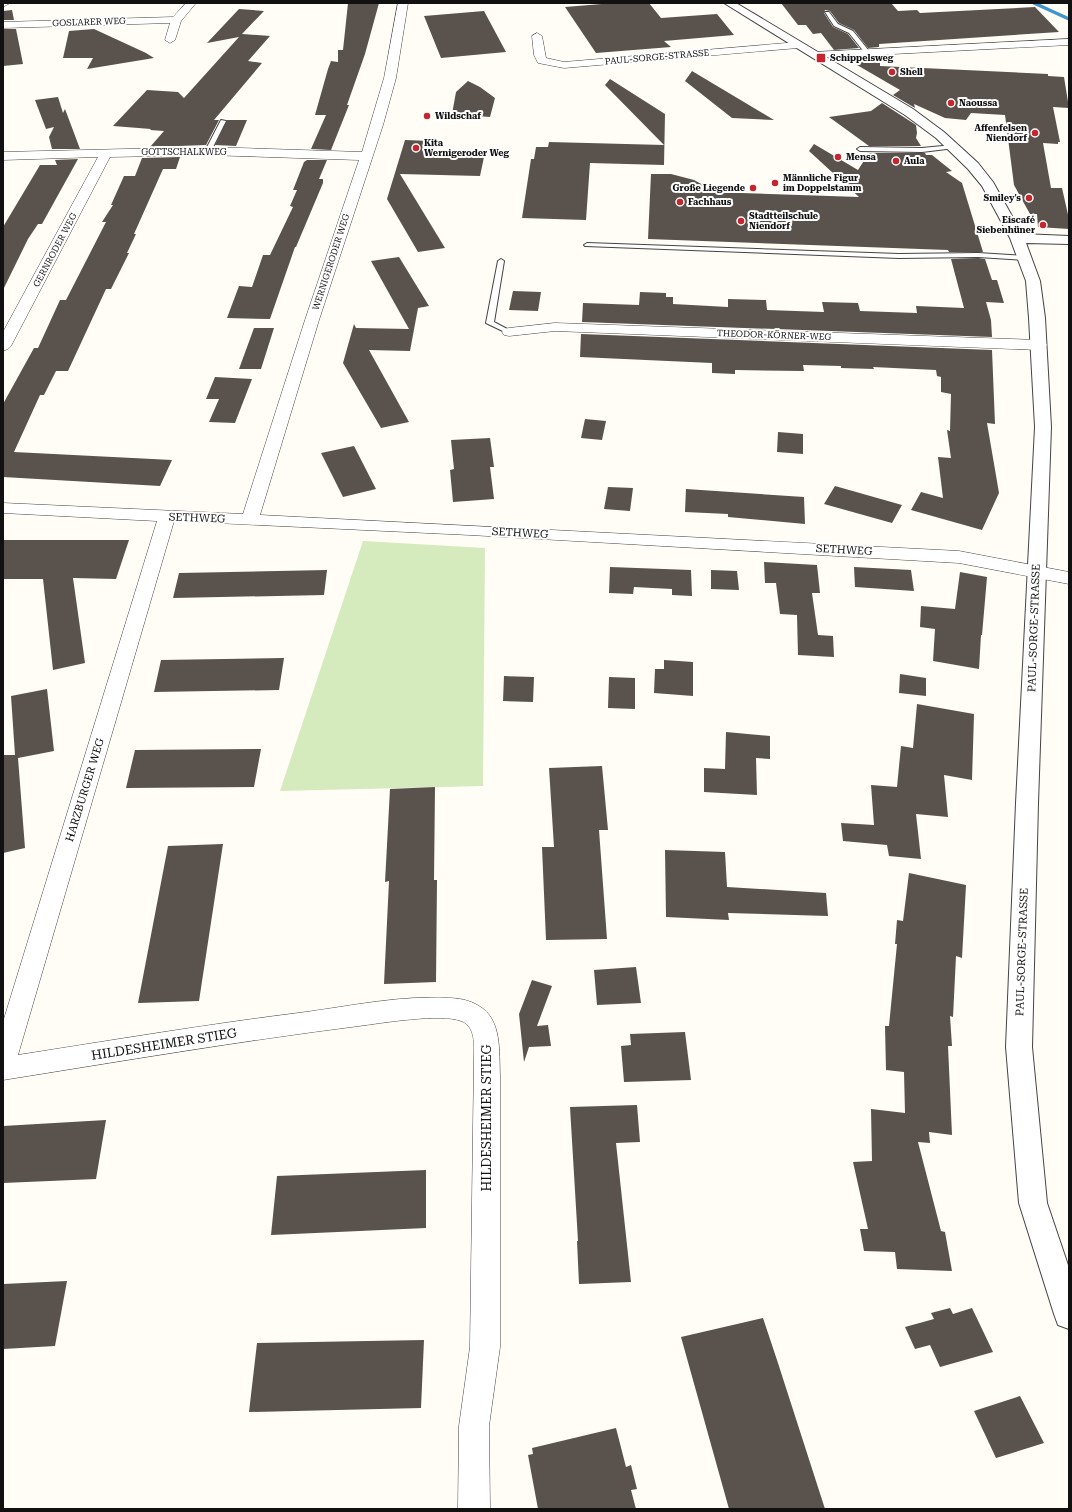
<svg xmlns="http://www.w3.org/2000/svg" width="1072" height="1512" font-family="'Roboto Serif',serif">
  <rect width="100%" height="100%" fill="#fffdf5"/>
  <path fill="#d5ebbd" d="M363 541 485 548 483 786 280 791Z"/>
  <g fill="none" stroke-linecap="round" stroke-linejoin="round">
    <path stroke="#3f96cf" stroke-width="3.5" d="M1034 3 1069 19"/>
  </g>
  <path fill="#5a524d" d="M348 3H379L365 54 347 105H349L331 150 311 149 326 115H315L328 69 331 61 338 62V50H343Z
    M614 3H649L661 18 717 14 734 35 664 41 671 47 596 53 565 7Z
    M781 3H891L898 11 917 10 920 13 1035 7 1059 32 879 44V47L868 48 854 30 839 23 830 11 825 10 824 13 833 27 848 34 859 48 834 50 821 33 813 34 806 25H798Z
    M239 9 264 11 242 34 270 36 248 61 262 63 214 120H219L206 145 150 147 164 131 150 130 151 129 113 126 147 90 178 92 184 98 239 37 207 43Z
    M12 10 14 20H3V11Z
    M484 11 506 52 441 58 424 16Z
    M3 29H16L23 64 3 66Z
    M94 29 146 53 154 58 87 69 93 58H63L69 31Z
    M880 56V66L1048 74V76L1064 77 1069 108 1053 107 1060 142H1058V144L1043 143 1051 188H1062L1069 219V229L1038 227 1037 214H1030L1014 185 1005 115 971 113 966 120 945 118 914 104 915 108 893 95 900 90 845 58Z
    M692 71 774 120 732 118 685 81Z
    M610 79 665 114 664 165 590 163 586 220 522 218 531 159H534L536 147H548L549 142 664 145 605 85Z
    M468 81 480 87 495 98 490 117 452 114 456 92Z
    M58 97 63 113 65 109 80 149H52L49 137 54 127 46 129 35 100Z
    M882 103 916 125 917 133 916 138 921 146H869L829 117 871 111Z
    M227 120H247L236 146 215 145Z
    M405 140 431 141 427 156 484 157 480 176 400 174 445 248 418 252 387 199Z
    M814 144 858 170 869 153H925L926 155H932L952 171 946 172 962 183 983 252H949L948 250 648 239 651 174H671L694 180 705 186 711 192 859 197 809 151Z
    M180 157 176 169H163L134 234H136L127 253H129L111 289H106L68 371H56L44 395H40L14 452 172 460 160 486 3 477V404L34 348H38L60 300H66L106 222H102L113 205H111L124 176H135L142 158Z
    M78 159 42 224H38L28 239 3 290V227L40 165H57L55 160Z
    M307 160H327L319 179H323V183L296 247H295L270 319 227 318 239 286 252 287 263 255H270L293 207 290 206 297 190H293L304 162Z
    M399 257 429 306 418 308 410 351 369 350 409 422 381 428 343 363 354 324 356 328 409 329 371 261Z
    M978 258 985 259 992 280H997L1004 303 986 302 991 320 992 337 582 322 583 303 639 305 640 292 666 293V297H673V304L728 307V299L766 300 767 310 824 312 822 302 858 303 860 311 917 313 916 306 964 308 951 259Z
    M513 291 541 292 538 311 509 310Z
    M254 328H274L261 369H239Z
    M581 334 992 350 995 424 987 423 999 493 982 530 911 510 921 492 943 498 938 457 951 458 947 430 950 431 951 394 941 392V377L937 376 936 370 873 367 874 369 841 368V366L803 365 804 371 735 370V374L712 373V363L580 357Z
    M215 377 252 379 235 423 209 422 219 399H206Z
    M585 419 606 421 602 440 581 438Z
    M778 432 803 434V454L777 452Z
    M490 438 494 467H490L494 499 453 502 450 470 454 469 451 440Z
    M354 446 376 489 343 497 321 453Z
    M835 486 902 505 892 523 824 504Z
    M608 487 633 488 630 511 604 509Z
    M686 489 804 497 805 524 728 517V514L685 512Z
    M3 540H129L116 579 73 578 85 663 53 670 43 579H3Z
    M764 562 817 565 820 593H812L818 635 833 636 834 657 798 655 797 615 780 614 776 583H765Z
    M610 567 691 570 692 596 672 595V589L634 587 633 594 609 593Z
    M854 567 911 570 914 591 855 587Z
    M327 570 324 595 173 598 179 573Z
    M711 570 737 571 739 590 711 589Z
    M960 572 987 577 982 635H981L979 669 933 661 935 629 920 627 921 606 955 609Z
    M284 658 279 690 154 692 161 660Z
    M664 660 693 662V696L654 693 655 669H664Z
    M900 674 926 678V696L899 693Z
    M504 676 534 677 533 702 503 701Z
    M609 677 635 678V709L608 708Z
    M47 689 54 751 18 758 25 848 3 853V755H15L11 696Z
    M917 704 974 714 972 780 944 775 948 817 916 814 921 859 889 856 887 845 843 841 841 823 874 825 871 785 897 787 901 746 913 748Z
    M726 732 770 736V759L756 758 757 795 704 792V768L725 769Z
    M261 749 254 787 126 788 135 750Z
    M602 766 608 830H599L607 939 546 940 542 847H554L549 768Z
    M435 787 434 880H437L436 982 384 984 389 881 385 882 390 789Z
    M223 844 199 1001 138 1003 168 846Z
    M665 850 725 852 727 887 826 893 828 916 728 913 729 920 666 917Z
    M909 873 966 885 962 958 956 956 953 1017 950 1016 952 1046H948L952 1135 929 1132 930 1143 918 1142 941 1231 945 1232 952 1271 897 1269 895 1252 864 1251 860 1229H868L853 1162 872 1161 871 1109 905 1113 904 1072 886 1070 885 1026H889L897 944H895L897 920 903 921Z
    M636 967 641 1003 597 1005 594 970Z
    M532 980 552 986 537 1026 548 1025 551 1046 529 1047 524 1062 519 1014Z
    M685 1032 691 1080 624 1082 621 1046 631 1045 630 1034Z
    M637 1105 640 1142 616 1143 631 1282 579 1284 577 1241H578L570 1107Z
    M106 1120 96 1179 3 1183V1126Z
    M426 1170V1228L271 1235 277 1176Z
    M67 1281 55 1346 3 1349V1284Z
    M950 1308 953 1314 972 1308 993 1352 940 1367 930 1345 915 1349 905 1327 934 1319 931 1313Z
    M763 1318 777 1360 825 1509H729L681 1337Z
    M424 1340 421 1408 249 1412 257 1343Z
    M1020 1396 1044 1443 996 1458 974 1411Z
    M616 1428 626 1467 631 1465 637 1489 631 1490 636 1509H538L528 1455 533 1454 532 1448Z"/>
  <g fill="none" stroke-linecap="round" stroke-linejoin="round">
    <defs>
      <path id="service" d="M825 12H829L838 24 853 31 869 51V53H865L849 33 834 26Z
        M221 120 226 121 211 151 206 152 205 151Z
        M953 145 956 147 955 148 922 152 860 151 857 149 860 147 922 148Z
        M587 243 899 254 978 253 1025 256 1028 258 1025 260 978 257 899 258 585 246 584 245Z
        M501 259 504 261 494 322 511 331 513 332 509 334 486 323 498 261Z"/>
      <path id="minor" d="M3 3H10L3 7Z
        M186 3H196L181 21 175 40 170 43 165 40 170 23 3 28V22L173 17Z
        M398 3H408L396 78 383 125 319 320 260 515 959 551 1069 572V584L959 563 470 535 174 521 18 1055C114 1040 209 1024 306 1012 350 1006 403 995 447 998 458 998 470 1000 479 1006 502 1019 499 1052 500 1075V1347L489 1426 490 1509H458L459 1426 470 1347 474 1058C474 1046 476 1026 461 1021 442 1013 382 1023 359 1026 240 1041 122 1061 3 1080V1022L157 521 3 513V503L243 514 305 320 359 160 208 155 110 157 11 346 8 349 3 351V332L98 157 3 160V152L208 147 362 152 384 78Z
        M537 33 542 36 546 58 564 62 798 42 803 45 798 48 564 68 538 63 534 55 532 36Z
        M1069 39V45L815 58 810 55 815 52Z
        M555 323 1039 340 1044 342 1047 345 1044 348 1039 350 555 331 509 336 504 335 502 332 504 329 509 328Z"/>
      <path id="tertiary" d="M724 3H736L913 109 944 132 978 163 993 182 1022 234 1069 236V244L1026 243 1040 281 1045 318 1051 427 1038 803 1032 1047 1047 1203 1069 1268V1329L1058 1325 1054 1314 1019 1203 1006 1047 1016 803 1035 427 1029 318 1026 281 1010 238 982 186 968 169 936 138 905 115Z"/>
    </defs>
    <use href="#service" stroke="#444" stroke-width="2"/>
    <use href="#minor" stroke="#444" stroke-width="1"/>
    <use href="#tertiary" stroke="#444" stroke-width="2"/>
    <use href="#service" fill="#fff" fill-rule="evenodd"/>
    <use href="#minor" fill="#fff" fill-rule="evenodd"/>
    <use href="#tertiary" fill="#fff" fill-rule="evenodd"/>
  </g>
  <g fill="#c4262e" stroke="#fff" stroke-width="1.5">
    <rect x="816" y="53" width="10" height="10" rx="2"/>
    <circle cx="892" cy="72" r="4"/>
    <circle cx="951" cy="103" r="4"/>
    <circle cx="427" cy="116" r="4"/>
    <circle cx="1035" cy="133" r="4"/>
    <circle cx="416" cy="148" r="4"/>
    <circle cx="838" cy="157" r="4"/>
    <circle cx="896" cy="161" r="4"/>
    <circle cx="775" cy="183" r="4"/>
    <circle cx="753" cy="188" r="4"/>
    <circle cx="1029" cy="198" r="4"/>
    <circle cx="680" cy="202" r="4"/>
    <circle cx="741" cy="221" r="4"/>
    <circle cx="1043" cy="225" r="4"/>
  </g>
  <g text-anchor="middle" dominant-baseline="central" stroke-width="4" stroke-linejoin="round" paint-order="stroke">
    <g font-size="9" fill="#111" stroke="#fff">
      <text transform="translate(89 22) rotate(-2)">GOSLARER WEG</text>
      <text transform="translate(657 57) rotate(-5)">PAUL-SORGE-STRASSE</text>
      <text x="184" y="152">GOTTSCHALKWEG</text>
      <text transform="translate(55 250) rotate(-62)">GERNRODER WEG</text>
      <text transform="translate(331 262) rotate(-72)">WERNIGERODER WEG</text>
      <text transform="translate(774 335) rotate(2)">THEODOR-KÖRNER-WEG</text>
    </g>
    <g font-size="9" font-weight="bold" fill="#111" stroke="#fff" text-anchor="start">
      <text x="830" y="58">Schippelsweg</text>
      <text x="900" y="72">Shell</text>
      <text x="959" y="103">Naoussa</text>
      <text x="435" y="116">Wildschaf</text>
      <text x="1027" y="128" text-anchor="end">Affenfelsen<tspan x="1027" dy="10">Niendorf</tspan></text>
      <text x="424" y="143">Kita<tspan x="424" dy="10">Wernigeroder Weg</tspan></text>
      <text x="846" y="157">Mensa</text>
      <text x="904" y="161">Aula</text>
      <text x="783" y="178">Männliche Figur<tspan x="783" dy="10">im Doppelstamm</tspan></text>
      <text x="745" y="188" text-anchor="end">Große Liegende</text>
      <text x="1021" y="198" text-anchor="end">Smiley's</text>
      <text x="688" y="202">Fachhaus</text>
      <text x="749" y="216">Stadtteilschule<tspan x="749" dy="10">Niendorf</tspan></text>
      <text x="1035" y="220" text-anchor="end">Eiscafé<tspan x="1035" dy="10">Siebenhüner</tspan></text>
    </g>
    <g font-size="11" fill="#111" stroke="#fff">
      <text transform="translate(197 518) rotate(2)">SETHWEG</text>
      <text transform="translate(520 533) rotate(3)">SETHWEG</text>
      <text transform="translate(844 550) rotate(3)">SETHWEG</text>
      <text transform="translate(1034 628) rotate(-88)">PAUL-SORGE-STRASSE</text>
      <text transform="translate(85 790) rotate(-73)">HARZBURGER WEG</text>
      <text transform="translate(1022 952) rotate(-88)">PAUL-SORGE-STRASSE</text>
    </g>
    <g font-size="13" fill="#111" stroke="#fff">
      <text transform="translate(164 1044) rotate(-9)">HILDESHEIMER STIEG</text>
      <text transform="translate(486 1118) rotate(-90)">HILDESHEIMER STIEG</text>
    </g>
  </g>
  <rect width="1072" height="1512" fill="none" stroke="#111111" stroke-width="8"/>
</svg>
